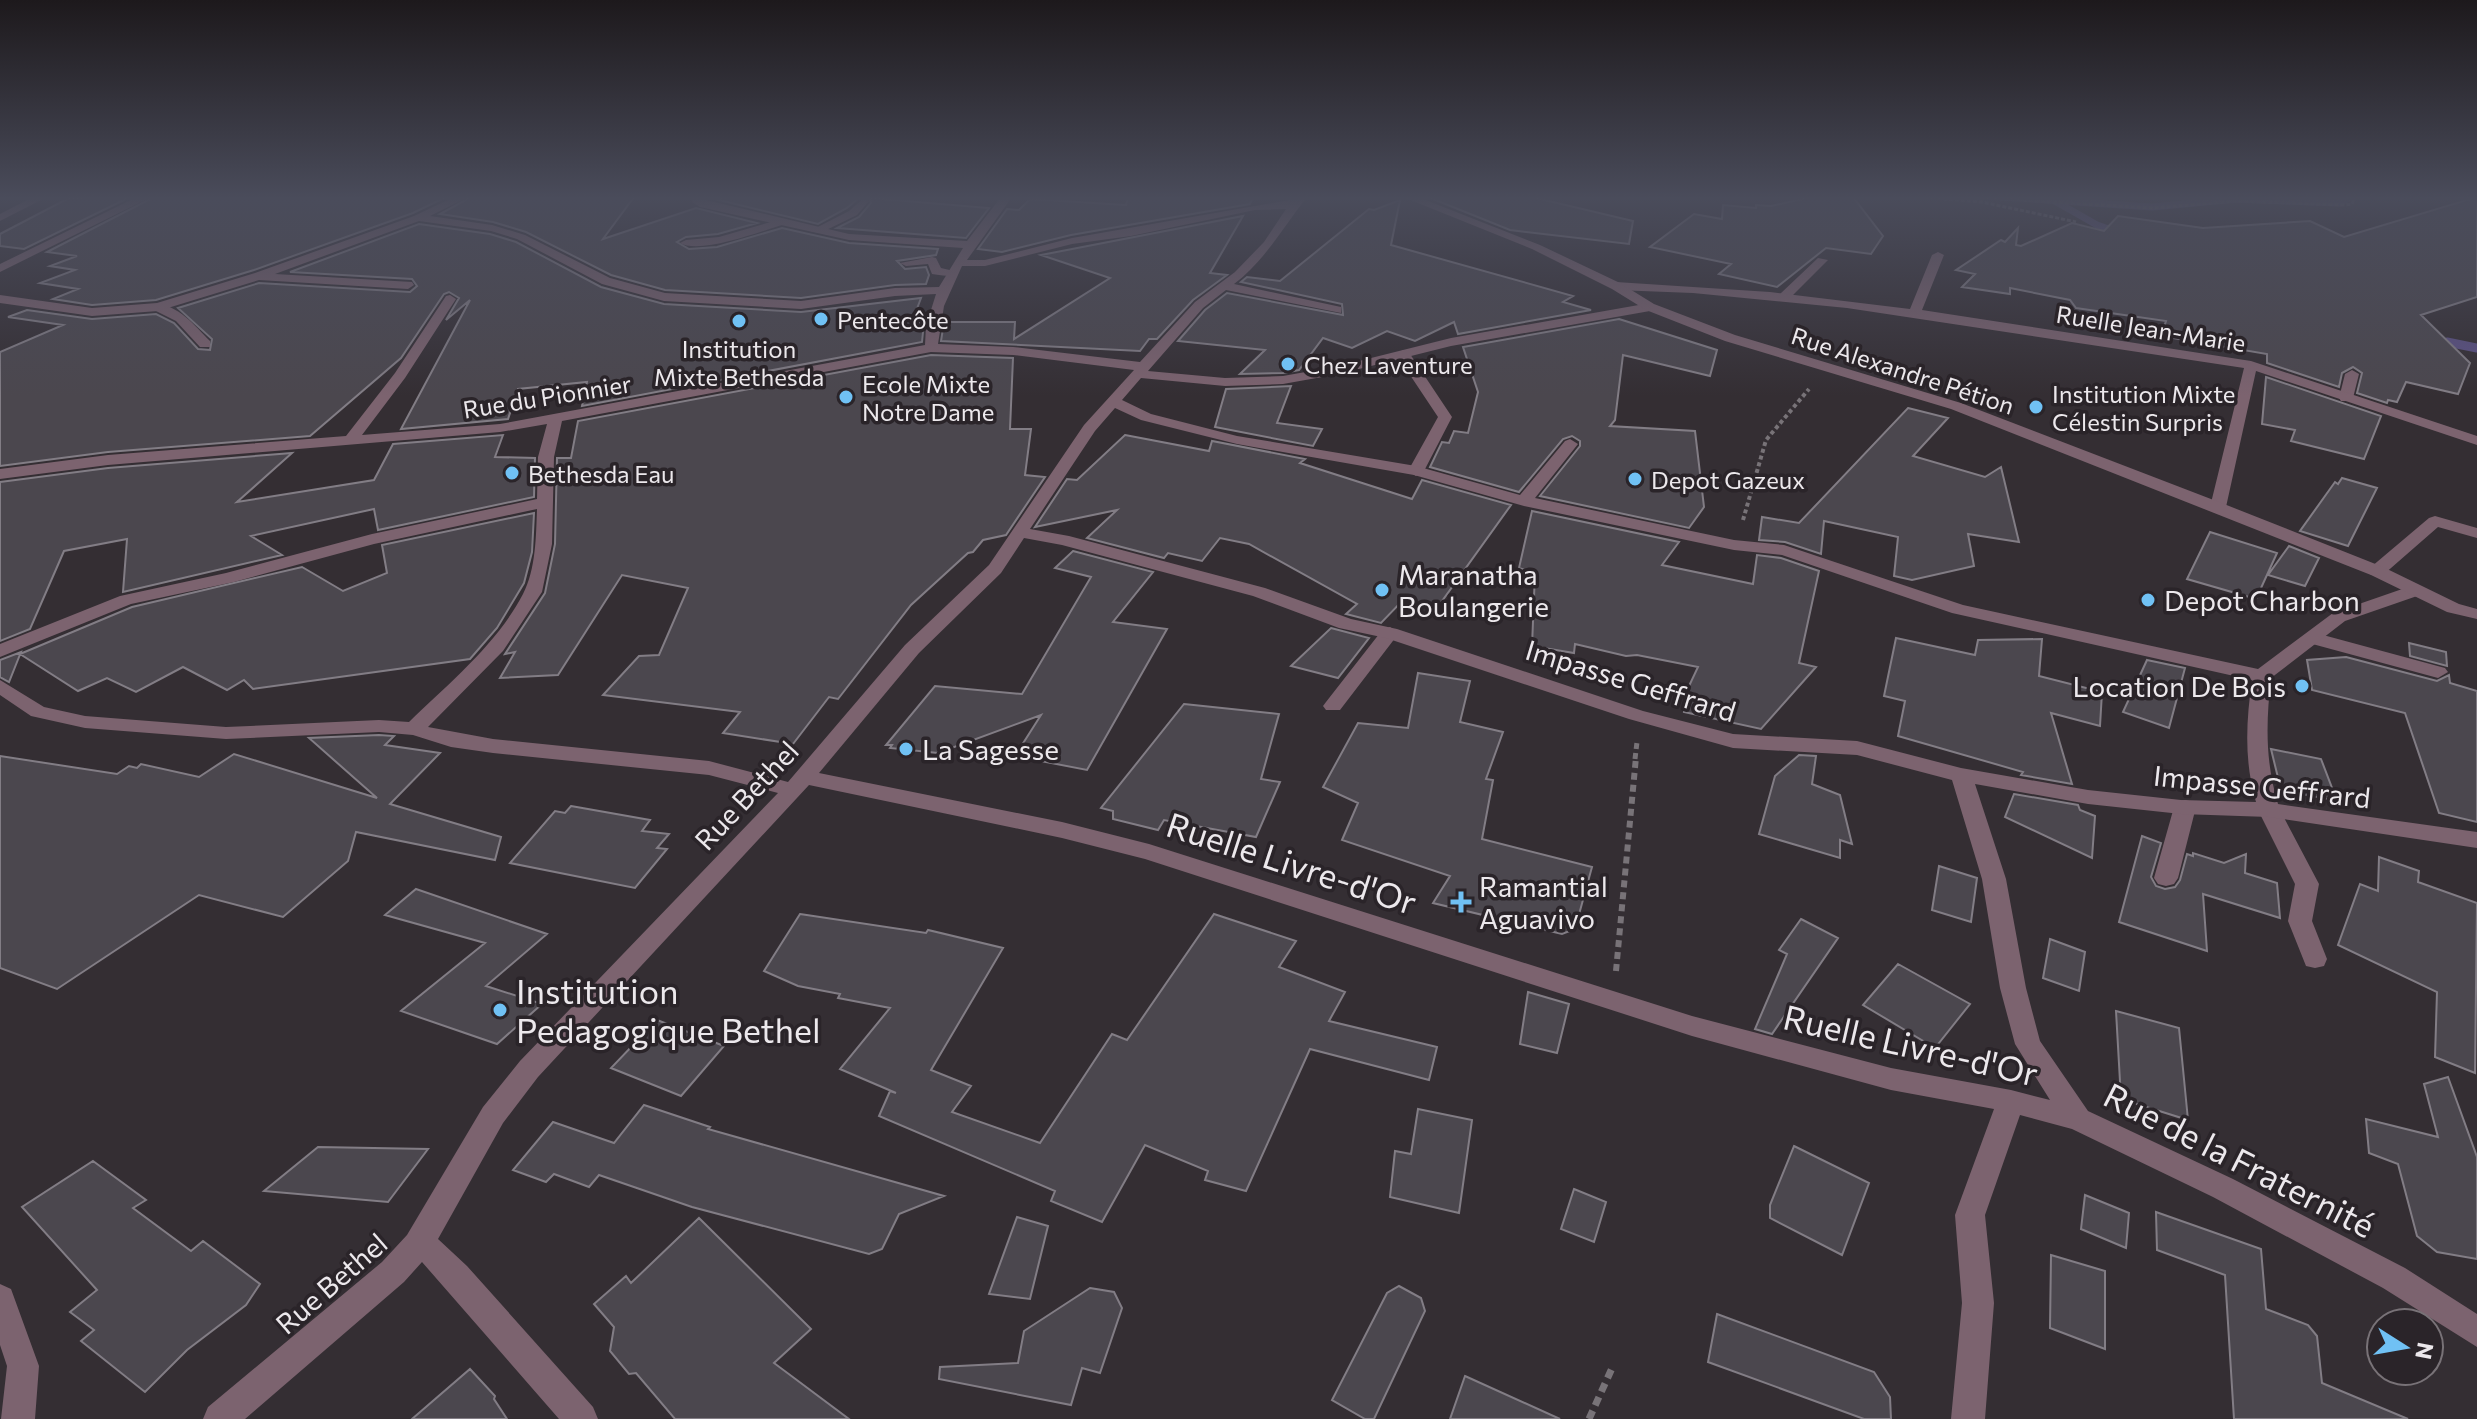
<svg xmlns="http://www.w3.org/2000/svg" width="2477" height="1419" font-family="Commissioner,sans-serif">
  <rect width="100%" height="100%" fill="#342e33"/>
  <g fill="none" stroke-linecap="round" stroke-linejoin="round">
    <path stroke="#5c5184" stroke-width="7" d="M2003 197 2152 207 2236 199 2340 203 2350 197
      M2053 200 2097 225 2120 233
      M2433 339 2457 344"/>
    <path stroke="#5c5184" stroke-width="9" d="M2447 342 2477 348"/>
  </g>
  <path fill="#4b474e" stroke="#827d85" stroke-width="2" d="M91 197H130L24 249 0 246V234L67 199Z
    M154 197H446L413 213 254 270 156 300 92 305 53 299 78 289 40 283 75 270 50 266 77 256 47 252Z
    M471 197H634L603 239 696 208 757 223 718 234 686 237 677 242 689 249 717 247 782 228 849 243 938 249 936 255 897 261 905 269 926 267 929 275 926 284 895 285 801 298 665 290 611 275 526 232 493 222 440 214Z
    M727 197H860L847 208 818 224 719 200Z
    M1128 197H1253L1250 204 1071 235 1002 252 978 249 1007 209 1019 210 1030 199 1126 205Z
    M1428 197H1532L1633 221 1629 244 1510 230Z
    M1811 197H1853L1883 236 1871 254 1826 248 1777 287 1719 274 1731 264 1650 247 1694 214 1722 219 1723 205 1756 208V205L1771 206Z
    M2477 197V297L2421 315 2470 363 2458 394 2406 382 2397 402 2388 400 2387 403 2357 393 2362 373 2353 367 2342 373 2339 387 2267 363V354L2161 336 2166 321 2076 308 2070 300 2010 288V294L1962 287 1975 274 1956 270 2001 240 2005 242 2018 228 2016 245 2021 246 2072 223 2104 231 2118 216 2203 228 2310 221 2344 237Z
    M870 198 989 208 966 238 837 228 859 217 871 203Z
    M1400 200 1391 245 1573 296 1563 302 1591 310 1458 334 1454 322 1415 341 1387 331 1352 348 1323 338 1299 370 1283 373 1240 374 1265 350 1178 341 1205 310 1227 293 1343 315 1342 304 1241 282 1247 277 1280 281 1369 209 1374 210Z
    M1243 216 1210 273 1227 275 1193 300 1157 339H1149L1140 351 941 341 944 322H1015L1014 339 1110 278 1041 255Z
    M419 224 490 234 516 242 601 287 664 304 801 312 921 298 912 322H924L922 342 582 406 587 382 518 389 508 419 401 429 470 300 446 320 459 298 449 292 444 294 401 358 310 436 108 452 0 466V352L63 325 8 317 27 310 92 319 156 314 174 323 198 349 210 350 212 339 178 308 259 283 410 292 417 286 412 279 290 272Z
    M1619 319 1717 350 1710 376 1623 355 1615 420 1610 426 1695 431 1704 507 1689 528 1540 496 1580 446V441L1572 436 1563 439 1519 492 1430 467 1442 442 1449 443 1454 431 1468 433 1478 392 1463 347Z
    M931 355 1013 358 1010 429H1031L1025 475 1045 477 1006 535 983 540 973 552 968 553 911 605 838 699 829 697 793 744 723 733 740 712 603 695 639 656 659 655 688 588 622 575 558 675 500 678 515 652 505 654 545 593 555 544 557 458H571L578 421Z
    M2266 377 2381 416 2364 459 2291 441 2295 430 2262 424Z
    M1291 386 1277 423 1322 429 1313 446 1215 427 1226 389Z
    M1908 408 1948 418 1913 456 1985 477 2001 467 2019 542 1968 534 1974 566 1912 580 1894 576 1898 537 1824 521 1821 554 1785 542 1759 540 1762 517 1799 523Z
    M503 435 495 457 535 458 534 497 378 530 374 509 251 536 282 555 123 592 127 539 64 551 30 629 0 641V482L108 468 292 453 237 502 374 480 393 444Z
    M1125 435 1209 451 1212 441 1305 459 1300 463 1412 499 1422 480 1511 505 1437 608 1404 599 1381 623 1346 614 1357 604 1249 544 1220 538 1202 561 1168 553 1164 558 1087 538 1117 510 1035 527 1067 479 1077 480Z
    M2342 478 2377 488 2348 546 2300 531 2335 482 2338 484Z
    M1532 511 1679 542 1662 565 1753 584 1757 555 1781 558 1819 571 1799 663 1816 667 1761 729 1684 712 1689 686 1698 667 1637 655 1626 656 1575 644 1574 653 1532 646 1535 573 1519 568Z
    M534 513 532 552 524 583 497 628 470 659 253 689 244 680 227 690 183 667 136 692 107 678 78 691 20 654 132 607 302 567 343 591 387 573 382 545Z
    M2210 532 2277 553 2256 599 2187 579Z
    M2289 546 2319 558 2305 586 2268 575Z
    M1073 551 1153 572 1113 622 1167 629 1087 770 1015 756 1041 715 938 753 890 748 892 745H886L935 686 1022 694 1091 577 1055 568Z
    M1331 628 1369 638 1338 678 1291 666Z
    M1896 638 1975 655 1978 640 2042 639 2039 676 2102 692 2100 726 2051 713 2072 784 2021 775 2023 772 1898 736 1905 701 1884 696Z
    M2409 643 2446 652 2447 666 2410 656Z
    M21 652 9 682 0 677V660Z
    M2346 657 2437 681 2449 675 2450 683 2477 691V822L2439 813 2405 713 2312 690 2307 660Z
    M2147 660 2185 668 2169 728 2123 712Z
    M1418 673 1470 681 1460 722 1503 732 1486 779 1493 780 1482 839 1592 867 1575 929 1562 934 1433 903 1450 876 1342 840 1358 803 1323 787 1358 723 1408 728Z
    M1184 704 1279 714 1261 779 1280 782 1256 837 1164 820 1158 830 1113 819V811L1101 808Z
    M379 735 394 736 385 745 440 753 390 804 501 837 495 860 356 832 348 861 283 917 199 895 57 989 0 968V756L117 774 129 766 137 768 141 764 199 777 234 754 377 798 309 738Z
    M2271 749 2321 759 2337 801 2281 790Z
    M1799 755 1816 756 1812 784 1840 795 1852 844 1840 840V858L1759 834 1775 776Z
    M2014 794 2078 805 2080 810 2095 816 2092 858 2005 817Z
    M571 806 650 820 642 831 669 834 657 848 667 849 635 888 510 863 555 811 565 813Z
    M2142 836 2161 843 2151 877 2156 886 2165 889 2175 887 2180 880 2187 854 2193 856V853L2224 863 2246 854 2245 873 2277 883 2280 918 2203 894 2207 951 2119 922Z
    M2379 857 2419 871 2418 882 2477 903 2475 1073 2435 1057 2437 992 2338 945 2360 884 2378 891Z
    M1939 866 1977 878 1971 922 1932 910Z
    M416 889 547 934 486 986 542 1004 497 1044 401 1011 485 943 385 915Z
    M800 914 926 933 928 930 1003 948 931 1070 971 1086 952 1112 1040 1143 1112 1034 1127 1040 1214 914 1296 941 1279 967 1345 992 1329 1021 1437 1047 1429 1080 1310 1049 1246 1191 1205 1180 1208 1171 1145 1145 1102 1222 1051 1201 1055 1191 879 1116 890 1091 896 1093 840 1069 890 1008 838 998 840 994 798 986 764 971Z
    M1801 919 1838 938 1772 1034 1755 1029 1787 954 1779 950Z
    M2050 939 2085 952 2079 991 2043 978Z
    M1898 964 1970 1004 1935 1048 1863 1005Z
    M1528 992 1569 1004 1557 1053 1520 1044Z
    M2116 1011 2179 1028 2188 1120 2121 1099Z
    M657 1020 724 1046 681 1096 611 1068Z
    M2448 1077 2477 1157V1259L2437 1252 2417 1236 2398 1164 2369 1153 2366 1119 2438 1137 2424 1084Z
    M644 1105 710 1127 708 1129 944 1196 899 1214 882 1249 869 1254 692 1207 599 1175 589 1187 554 1174 546 1182 513 1170 553 1122 614 1143Z
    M1418 1109 1472 1120 1459 1213 1390 1197 1395 1151 1411 1154Z
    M1794 1146 1869 1183 1842 1255 1770 1218V1205Z
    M318 1147 428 1149 388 1202 264 1191Z
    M93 1161 146 1200 133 1208 191 1251 203 1241 260 1284 246 1305 187 1350 145 1392 81 1341 94 1330 70 1312 97 1290 22 1207Z
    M1574 1189 1606 1202 1594 1242 1561 1229Z
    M2085 1195 2129 1213 2126 1248 2081 1229Z
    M2156 1212 2261 1249 2266 1309 2308 1325 2317 1336 2322 1383 2408 1419H2234L2225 1275 2157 1250Z
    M1017 1217 1048 1226 1030 1299 989 1294Z
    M699 1218 811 1329 774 1363 849 1419H675L636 1373 629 1374 610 1351 614 1327 594 1304 626 1276 631 1283Z
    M2051 1255 2105 1271V1349L2050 1328Z
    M1399 1286 1421 1298 1425 1311 1374 1419H1365L1332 1400 1387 1293Z
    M1090 1288 1114 1292 1122 1308 1100 1373 1082 1368 1071 1405 939 1379 940 1367 1018 1363 1024 1331Z
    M1717 1314 1874 1372 1890 1397 1891 1419H1864L1708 1362Z
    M470 1369 495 1396 494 1399 507 1419H412Z
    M1465 1376 1560 1419H1450Z"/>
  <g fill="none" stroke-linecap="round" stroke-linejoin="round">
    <path stroke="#787378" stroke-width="3" stroke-dasharray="4 2" stroke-linecap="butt" d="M1919 197 1982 202 2076 222
      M1969 197 2153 208 2237 201 2345 205 2352 204 2355 197"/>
    <path stroke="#787378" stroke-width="4" stroke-dasharray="4 3" stroke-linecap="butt" d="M1743 520 1766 440 1809 389"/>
    <path stroke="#787378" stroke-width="5" stroke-dasharray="6 4" stroke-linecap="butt" d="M1635 759 1637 742"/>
    <path stroke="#787378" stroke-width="6" stroke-dasharray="7 5" stroke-linecap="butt" d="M1616 971 1636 757"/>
    <path stroke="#787378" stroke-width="7" stroke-dasharray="9 6" stroke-linecap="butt" d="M1589 1419 1613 1366"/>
    <path fill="#7c636f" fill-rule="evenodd" d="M33 197H47L0 221V214Z
      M864 198 869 201 857 215 820 233 810 231 849 211Z
      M781 219 785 220V224C762 231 700 255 680 243L686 240 719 237Z
      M932 257 936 258 941 268 958 272C952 278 940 275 932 274L928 264 906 266 900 263Z
      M1818 258 1828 260 1788 300H1780V294Z
      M154 304C177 303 195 326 210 341V347H200L176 321 154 310Z
      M1403 350 1408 351 1452 417 1424 471 1416 476 1408 471 1438 417 1396 354Z
      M2352 370 2359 374 2353 398 2351 401H2341L2339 398 2345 374Z
      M1390 627 1399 633 1340 710H1326L1323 706 1326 702 1383 629Z
      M2312 632 2445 668 2448 672 2438 678 2305 642 2303 638Z
      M2185 800 2193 802 2196 807 2178 878 2174 884 2166 886 2158 884 2154 878 2174 807 2177 802Z
      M2269 803 2277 805 2280 810 2319 884 2312 921 2327 959 2324 966 2315 968 2306 966 2288 921 2295 884 2258 810 2261 805Z"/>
    <path fill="#7c636f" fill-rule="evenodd" d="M137 197H151L0 272V264Z
      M454 197H468L430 216 492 225 525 235 610 278 665 293 801 301 895 288 939 287 963 248 849 240 700 207 692 202 693 197 849 234 967 241 1001 197H1012L967 260H985L1072 238 1307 197C1283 227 1265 261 1234 284L1341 307V313L1226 290 1203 308 1148 371 1225 378 1283 376 1339 366 1451 338 1650 303 1656 307 1650 311 1451 346 1339 374 1283 384 1225 386 1141 378 1122 400 1151 414 1237 436 1416 466 1520 495 1565 441 1570 439 1578 444 1535 498 1734 540 1784 545 1963 605 2258 669 2333 613 2408 587H2420L2423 591 2420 595 2345 621 2271 678C2266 722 2265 761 2278 804L2477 832V848L2269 817 2181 814 2088 804 1975 784 2006 879 2026 988 2040 1041 2088 1111 2233 1179 2405 1268 2477 1314V1347L2383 1288 2213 1197 2072 1129 2020 1115 1985 1215 1994 1303 1985 1419H1951L1962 1303 1955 1215 1994 1109 1891 1090 1692 1036 1145 859 1062 838 809 785 538 1077 503 1123 438 1239 467 1266 593 1407 598 1419H559L422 1262 404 1282 245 1419H203L208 1407 382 1262 407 1235 483 1107 520 1061 778 793 709 775 493 753 451 747 413 735 379 732 226 739 85 728 31 716 0 695V680L44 707 85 716 226 727 379 720 409 722C449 683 497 644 523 594 536 569 536 536 537 509L374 544 234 582 131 604 0 657V644L120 596 226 573 372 534 537 499 538 457 547 424 500 432 108 465 0 479V469L108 455 346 436 395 373 446 296 450 295 456 299 405 378 362 435 500 424 925 345 926 326 936 294 895 296 801 309 664 301 602 284 517 239 491 231 419 221 275 274 412 282 414 285 408 289 259 280 158 311 92 316 0 303V295L92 308 157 303 255 273 414 216ZM1286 209 1264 242 1235 272 1195 302 1140 362 1013 347 938 344 944 306 962 266H985L1072 244 1131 236 1255 210ZM931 352 1013 355 1134 370 1084 425 989 565 905 645 788 782 709 761 493 739 428 727 503 651 542 592 552 544 554 457 562 421ZM1115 408 1141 420 1237 444 1414 475 1524 506 1734 550 1782 555 1952 613 2252 680C2246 722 2244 761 2256 802L2181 800 2088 790 1961 768 1857 741 1733 734 1643 711 1397 629 1351 619 1265 588 1069 536 1030 529 1095 431ZM1024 538 1062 545 1253 596 1339 628 1386 638 1629 719 1733 748 1857 755 1952 780 1982 879 2000 988 2015 1044 2050 1100 2011 1090 1891 1068 1692 1016 1149 844 1062 822 819 773 919 653 1001 573Z
      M1938 252 1944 255 1922 310 2251 361 2477 436V445L2256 371 2226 507 2218 512 2210 507 2244 368 1847 308 1693 293 1616 290 1610 286 1616 282 1770 292 1910 309 1932 255Z
      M2435 516 2477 528V538L2438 527 2383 575H2371L2368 571 2371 567 2429 518Z
      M0 1284 11 1289 39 1366 35 1419H1L7 1366 0 1345Z"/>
    <path fill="#7c636f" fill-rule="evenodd" d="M1403 197H1418L1540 245 1620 283 1654 304 1735 335 1961 403 2224 504 2383 567 2459 604 2477 609V619L2447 612 2371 575 1951 409 1725 341 1646 310 1612 289 1532 249Z"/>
  </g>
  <linearGradient id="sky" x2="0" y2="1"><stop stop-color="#1d191c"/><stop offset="0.5" stop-color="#4a4c5b"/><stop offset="1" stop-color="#4a4c5b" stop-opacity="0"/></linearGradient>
  <rect width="2477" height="396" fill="url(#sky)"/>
  <g fill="#70c1f4" stroke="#2a2429" stroke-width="3">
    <circle cx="821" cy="319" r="8"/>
    <circle cx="739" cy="321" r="8"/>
    <circle cx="1288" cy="364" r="8"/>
    <circle cx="846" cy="397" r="8"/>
    <circle cx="2036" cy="407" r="8"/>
    <circle cx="512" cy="473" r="8"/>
    <circle cx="1635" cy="479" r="8"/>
    <circle cx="1382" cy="590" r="8"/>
    <circle cx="2148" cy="600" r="8"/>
    <circle cx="2302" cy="686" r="8"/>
    <circle cx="906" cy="749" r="8"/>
    <path d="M1457 890h8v8h8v8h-8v8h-8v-8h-8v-8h8z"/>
    <circle cx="500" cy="1010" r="8"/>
  </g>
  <g text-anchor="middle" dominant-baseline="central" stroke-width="7" stroke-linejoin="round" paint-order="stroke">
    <g font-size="24" fill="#ece8ec" stroke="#2a2429" text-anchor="start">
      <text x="837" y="319">Pentecôte</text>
      <text x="739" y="348" text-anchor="middle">Institution<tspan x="739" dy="28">Mixte Bethesda</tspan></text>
      <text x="1304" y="364">Chez Laventure</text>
      <text x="862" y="383">Ecole Mixte<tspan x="862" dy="28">Notre Dame</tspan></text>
      <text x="2052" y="393">Institution Mixte<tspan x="2052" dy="28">Célestin Surpris</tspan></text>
      <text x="528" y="473">Bethesda Eau</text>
      <text x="1651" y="479">Depot Gazeux</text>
    </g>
    <g font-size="24" fill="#ece8ec" stroke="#2a2429">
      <text transform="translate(2151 328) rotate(9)">Ruelle Jean-Marie</text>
      <text transform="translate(1903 370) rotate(18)">Rue Alexandre Pétion</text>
      <text transform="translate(547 396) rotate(-9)">Rue du Pionnier</text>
    </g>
    <g font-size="28" fill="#ece8ec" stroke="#2a2429" text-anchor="start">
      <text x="1398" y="574">Maranatha<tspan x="1398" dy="32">Boulangerie</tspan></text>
      <text x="2164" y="600">Depot Charbon</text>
      <text x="2286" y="686" text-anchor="end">Location De Bois</text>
      <text x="922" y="749">La Sagesse</text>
      <text x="1479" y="886">Ramantial<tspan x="1479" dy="32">Aguavivo</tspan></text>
    </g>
    <g font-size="28" fill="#ece8ec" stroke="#2a2429">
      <text transform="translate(1631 680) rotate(17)">Impasse Geffrard</text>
      <text transform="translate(2262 786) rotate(6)">Impasse Geffrard</text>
      <text transform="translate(746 795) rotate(-47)">Rue Bethel</text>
      <text transform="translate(331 1283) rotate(-41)">Rue Bethel</text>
    </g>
    <g font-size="34" fill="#ece8ec" stroke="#2a2429">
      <text transform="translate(1292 862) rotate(18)">Ruelle Livre-d'Or</text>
      <text transform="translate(1911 1044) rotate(13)">Ruelle Livre-d'Or</text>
      <text transform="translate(2240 1159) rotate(27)">Rue de la Fraternité</text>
    </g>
    <g font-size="34" fill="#ece8ec" stroke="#2a2429" text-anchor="start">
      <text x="516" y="990">Institution<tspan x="516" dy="39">Pedagogique Bethel</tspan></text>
    </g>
  </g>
  <g transform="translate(2405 1347) rotate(101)"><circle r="38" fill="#2a2429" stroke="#787277" stroke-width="2"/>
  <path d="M0-6L14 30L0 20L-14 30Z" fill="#70c1f4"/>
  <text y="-12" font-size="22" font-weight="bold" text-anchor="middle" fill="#ece8ec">N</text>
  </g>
</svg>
